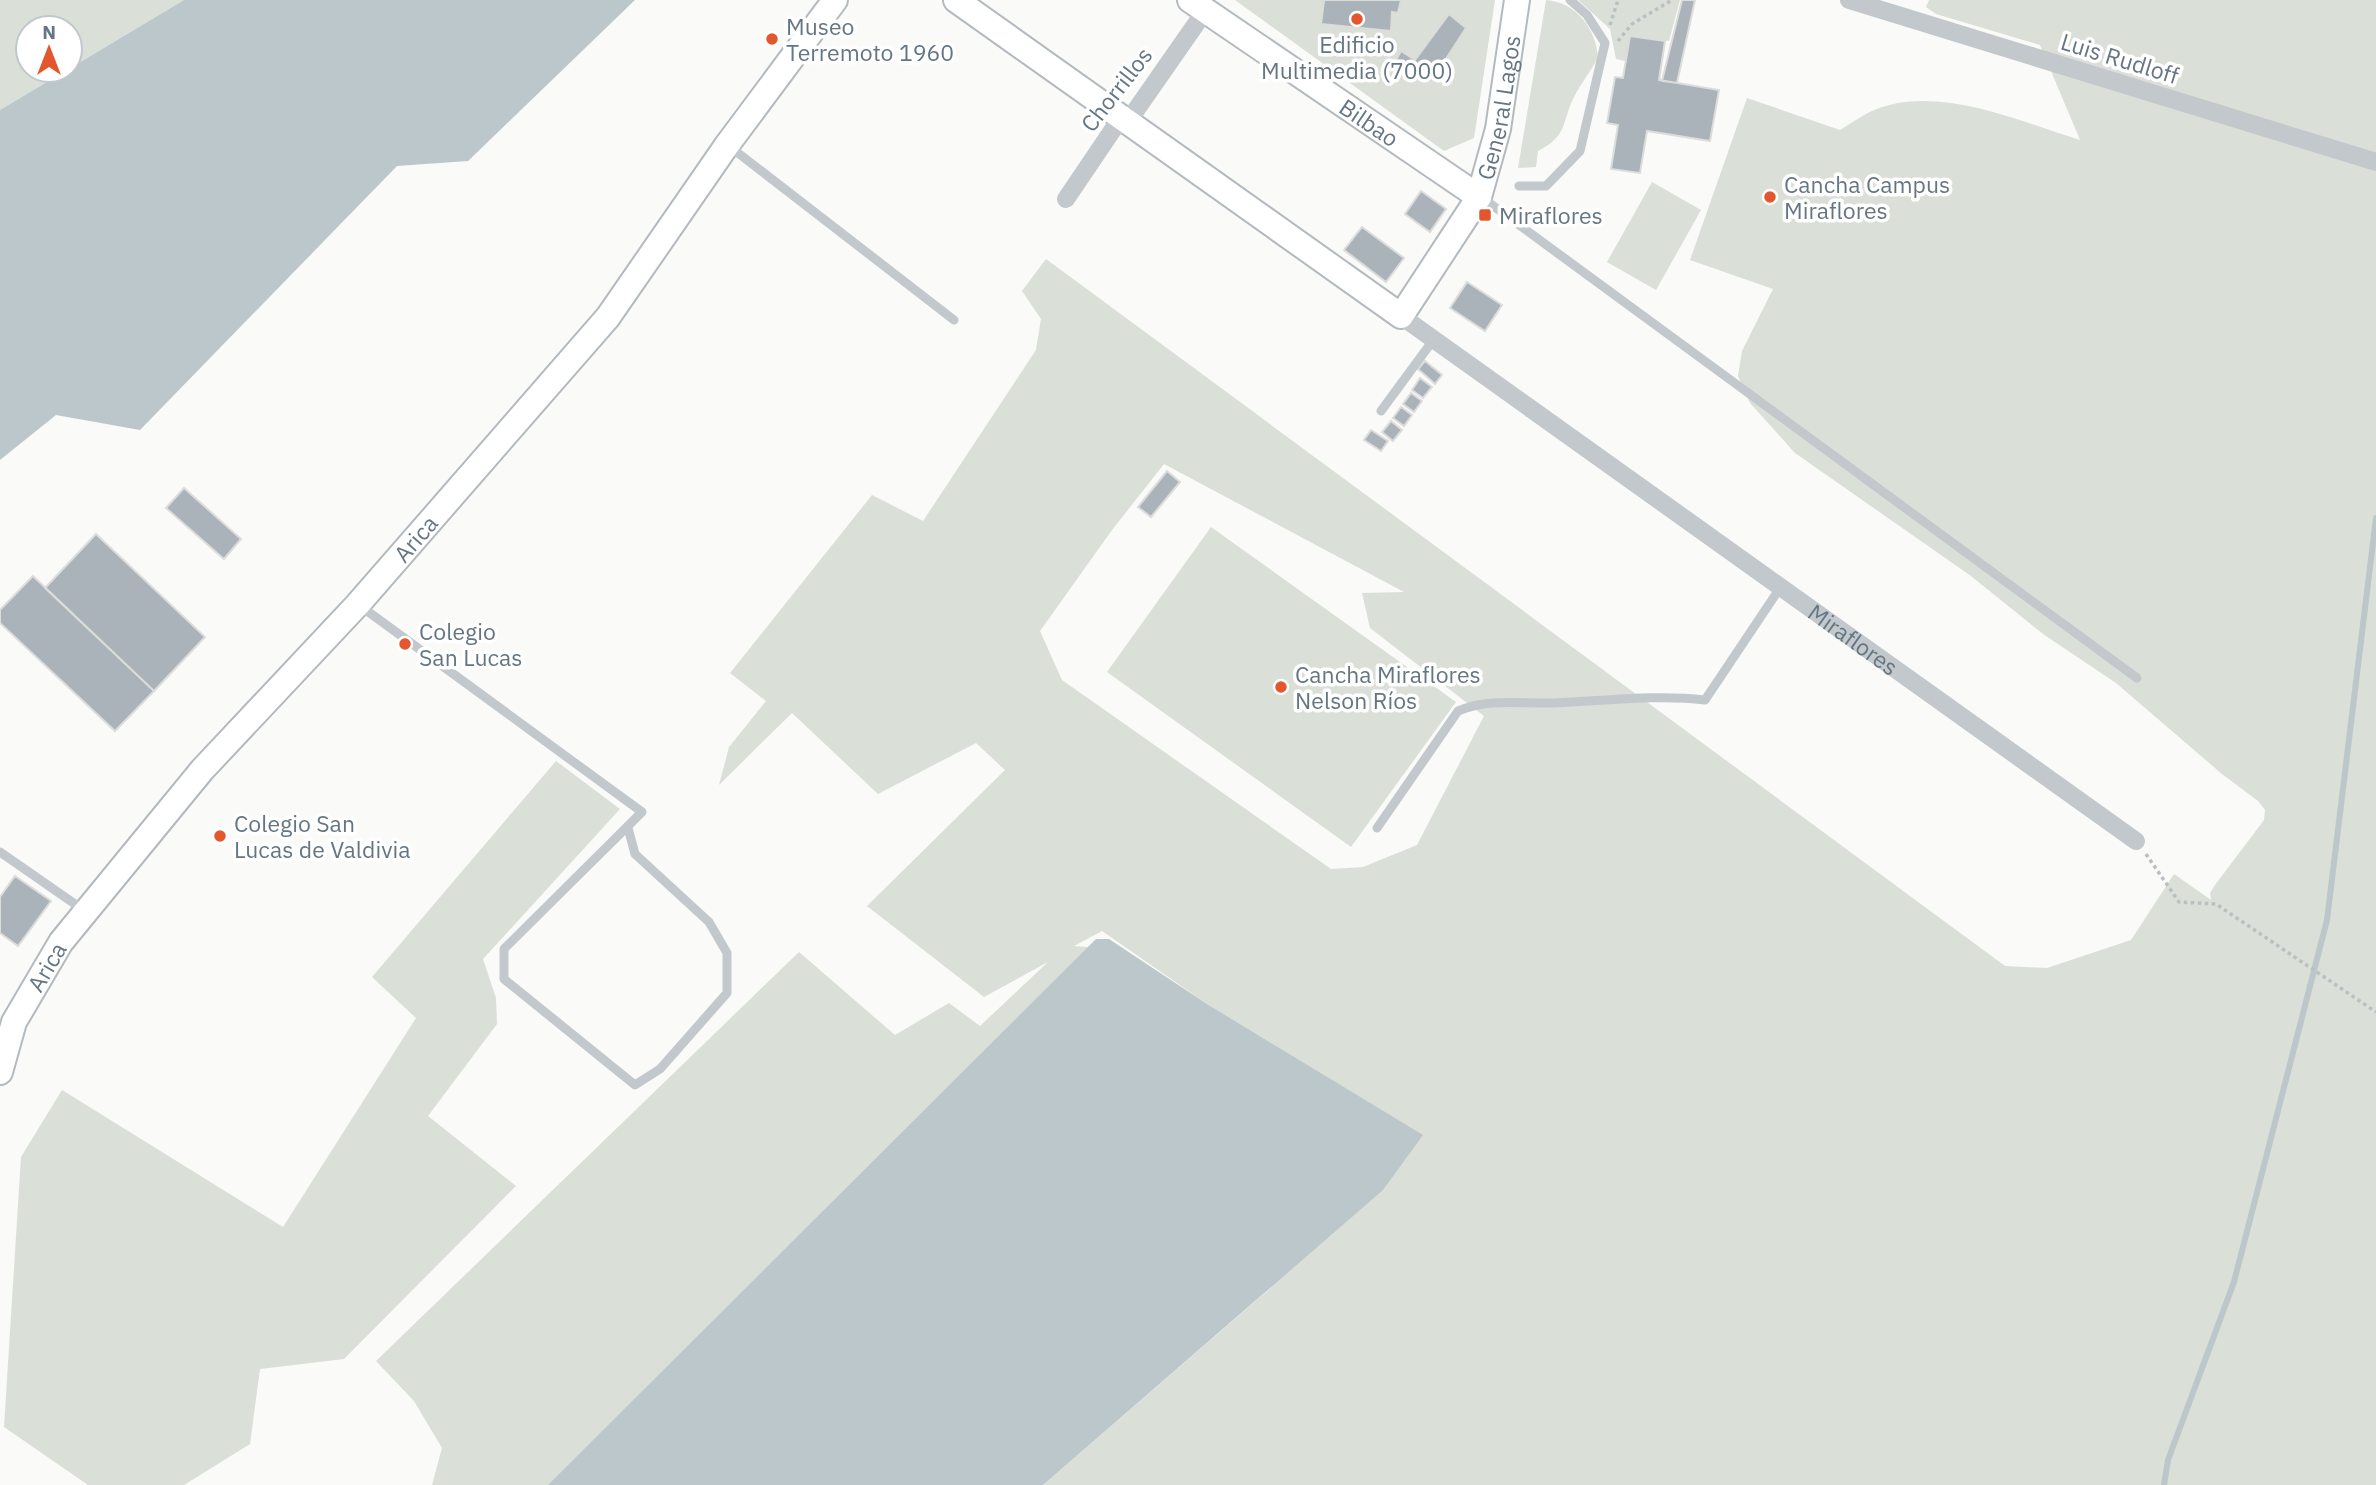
<svg xmlns="http://www.w3.org/2000/svg" width="2376" height="1485" font-family="'IBM Plex Sans',sans-serif">
  <rect width="100%" height="100%" fill="#fafaf8"/>
  <path fill="#dadfd7" fill-rule="evenodd" d="M0 0H184L70 68V28H28V70H67L0 110Z
    M1235 0H1495L1474 138 1444 151Z
    M1546 0C1576 2 1596 29 1598 57 1591 72 1580 84 1573 99 1561 126 1567 136 1538 151L1536 167 1518 168Z
    M1578 0H1680L1669 41 1631 36 1625 61 1616 59 1610 29Z
    M1929 0H2376V1485H1043L1274 1285 1004 1485H432L442 1448 414 1401 376 1361 799 952 895 1035 949 1003 980 1026 1048 962 984 997 867 906 1005 770 976 743 878 794 792 713 719 785 729 747 766 701 730 673 872 495 923 521 1036 350 1041 319 1022 291 1046 259 2005 966 2047 968 2131 940 2174 874 2211 900 2210 893 2215 885 2264 820 2265 810 2258 801 2222 774 2116 683 2043 634 1971 576 1795 453 1750 403 1738 376 1742 351 1773 289 1690 260 1747 98 1840 130C1850 124 1861 116 1872 111 1935 83 2019 121 2080 140L2040 45 1936 14 1926 7ZM1164 464 1404 592 1362 593 1370 628 1484 716 1417 845 1363 867 1331 869 1062 680 1040 631 1112 530ZM1102 931 1207 1004 1422 1135 1099 948 1074 946Z
    M1652 182 1701 210 1656 290 1607 262Z
    M1211 527 1456 702 1351 847 1107 672Z
    M556 761 620 809 483 959 496 998 497 1024 428 1116 516 1186 344 1359 260 1369 250 1444 184 1485H88L4 1427 21 1157 62 1090 283 1227 416 1018 372 977Z"/>
  <path fill="#bbc7cb" d="M184 0H635L468 161 397 166 140 430 56 415 0 460V110Z
    M1096 939H1109L1207 1004 1423 1135 1383 1190 1043 1485H548Z"/>
  <g fill="none" stroke-linecap="round" stroke-linejoin="round">
    <path stroke="#bbc7cb" stroke-width="6" d="M2164 1485 2168 1460 2234 1282 2327 920 2376 518"/>
  </g>
  <path fill="#aab3b9" stroke="#dcdcda" stroke-width="2" d="M1321 0H1401L1398 13 1392 12 1391 31 1321 24 1324 1Z
    M1682 0H1695L1677 83 1662 81Z
    M1449 14 1466 28 1431 82 1396 60 1401 51 1415 60Z
    M1630 36 1665 41 1659 80 1719 90 1710 141 1647 131 1640 173 1611 169 1618 125 1607 123 1615 77 1623 78Z
    M1421 191 1446 209 1430 232 1405 214Z
    M1362 227 1404 258 1386 282 1344 250Z
    M1467 282 1502 305 1485 331 1450 308Z
    M1425 361 1442 375 1435 384 1418 369Z
    M1420 378 1432 387 1423 398 1412 390Z
    M1411 393 1422 401 1414 412 1403 404Z
    M1401 407 1412 415 1404 426 1393 418Z
    M1391 421 1402 430 1393 441 1382 432Z
    M1371 430 1388 441 1381 451 1364 440Z
    M1167 471 1180 482 1151 517 1138 507Z
    M184 488 241 539 224 559 166 508Z
    M96 534 205 637 154 691 45 588Z
    M33 576 154 691 115 731 0 623V610Z
    M15 876 51 901 18 946 0 933V897Z"/>
  <g fill="none" stroke-linecap="round" stroke-linejoin="round">
    <defs>
      <g id="secondary">
        <path id="s2" d="M956 0 1401 316 1479 197 1498 129 1517 0"/>
        <path id="s3" d="M1190 0 1479 197"/>
        <path id="s4" d="M0 1072 14 1022 61 942 202 770 358 604 608 317 727 145 835 0"/>
      </g>
    </defs>
    <use href="#secondary" stroke="#b3babf" stroke-width="28"/>
    <path stroke="#bbbfc2" stroke-width="3.5" stroke-dasharray="3.5 3.5" stroke-linecap="butt" d="M1610 25 1618 0
      M1618 41 1632 24 1672 0
      M2146 854 2179 902 2216 904 2376 1012"/>
    <path stroke="#c3c8cc" stroke-width="9" d="M729 146 954 320
      M1519 186H1546L1580 151 1605 43 1587 15 1570 0
      M1481 197 2137 678
      M1381 411 1434 339
      M359 605 642 812 504 949V979L635 1085 660 1069 727 993V953L709 922 635 854 628 828
      M1377 828 1458 711C1490 698 1521 704 1554 703 1605 701 1655 694 1705 700L1780 588
      M0 852 85 911"/>
    <g stroke="#c3c8cc" stroke-width="18">
      <path d="M1849 0 2376 162"/>
      <path d="M1066 199 1114 128 1129 120 1205 11"/>
      <path id="s1" d="M1401 316 2136 841"/>
    </g>
    <use href="#secondary" stroke="#fff" stroke-width="24"/>
  </g>
  <g fill="#e4572e" stroke="#fff" stroke-width="2.5">
    <circle cx="1357" cy="19" r="7"/>
    <circle cx="772" cy="39" r="7"/>
    <circle cx="1770" cy="197" r="7"/>
    <rect x="1478" y="208" width="14" height="14" rx="3.5"/>
    <circle cx="405" cy="644" r="7"/>
    <circle cx="1281" cy="687" r="7"/>
    <circle cx="220" cy="836" r="7"/>
  </g>
  <g text-anchor="middle" dominant-baseline="central" stroke-width="7" stroke-linejoin="round" paint-order="stroke">
    <g font-size="23" fill="#657683" stroke="#fff" text-anchor="start">
      <text x="786" y="26">Museo<tspan x="786" dy="26">Terremoto 1960</tspan></text>
      <text x="1357" y="44" text-anchor="middle">Edificio<tspan x="1357" dy="26">Multimedia (7000)</tspan></text>
      <text x="1784" y="184">Cancha Campus<tspan x="1784" dy="26">Miraflores</tspan></text>
      <text x="1499" y="215">Miraflores</text>
      <text x="419" y="631">Colegio<tspan x="419" dy="26">San Lucas</tspan></text>
      <text x="1295" y="674">Cancha Miraflores<tspan x="1295" dy="26">Nelson Ríos</tspan></text>
      <text x="234" y="823">Colegio San<tspan x="234" dy="26">Lucas de Valdivia</tspan></text>
    </g>
    <g font-size="23" fill="#657683" stroke="#fff">
      <text transform="translate(2120 58) rotate(17)">Luis Rudloff</text>
      <text transform="translate(1116 89) rotate(-52)">Chorrillos</text>
      <text stroke="none"><textPath href="#s2" startOffset="780">General Lagos</textPath></text>
      <text stroke="none"><textPath href="#s3" startOffset="217">Bilbao</textPath></text>
      <text stroke="none"><textPath href="#s4" startOffset="682">Arica</textPath></text>
      <text stroke="none"><textPath href="#s1" startOffset="556">Miraflores</textPath></text>
      <text stroke="none"><textPath href="#s4" startOffset="116">Arica</textPath></text>
    </g>
  </g>
  <g transform="translate(49 49)"><circle r="33" fill="#ffffff" stroke="#c1c8cd" stroke-width="2"/>
  <path d="M0-5L12 26L0 18L-12 26Z" fill="#e4572e"/>
  <text y="-10" font-size="19" font-weight="bold" text-anchor="middle" fill="#657683">N</text>
  </g>
</svg>
